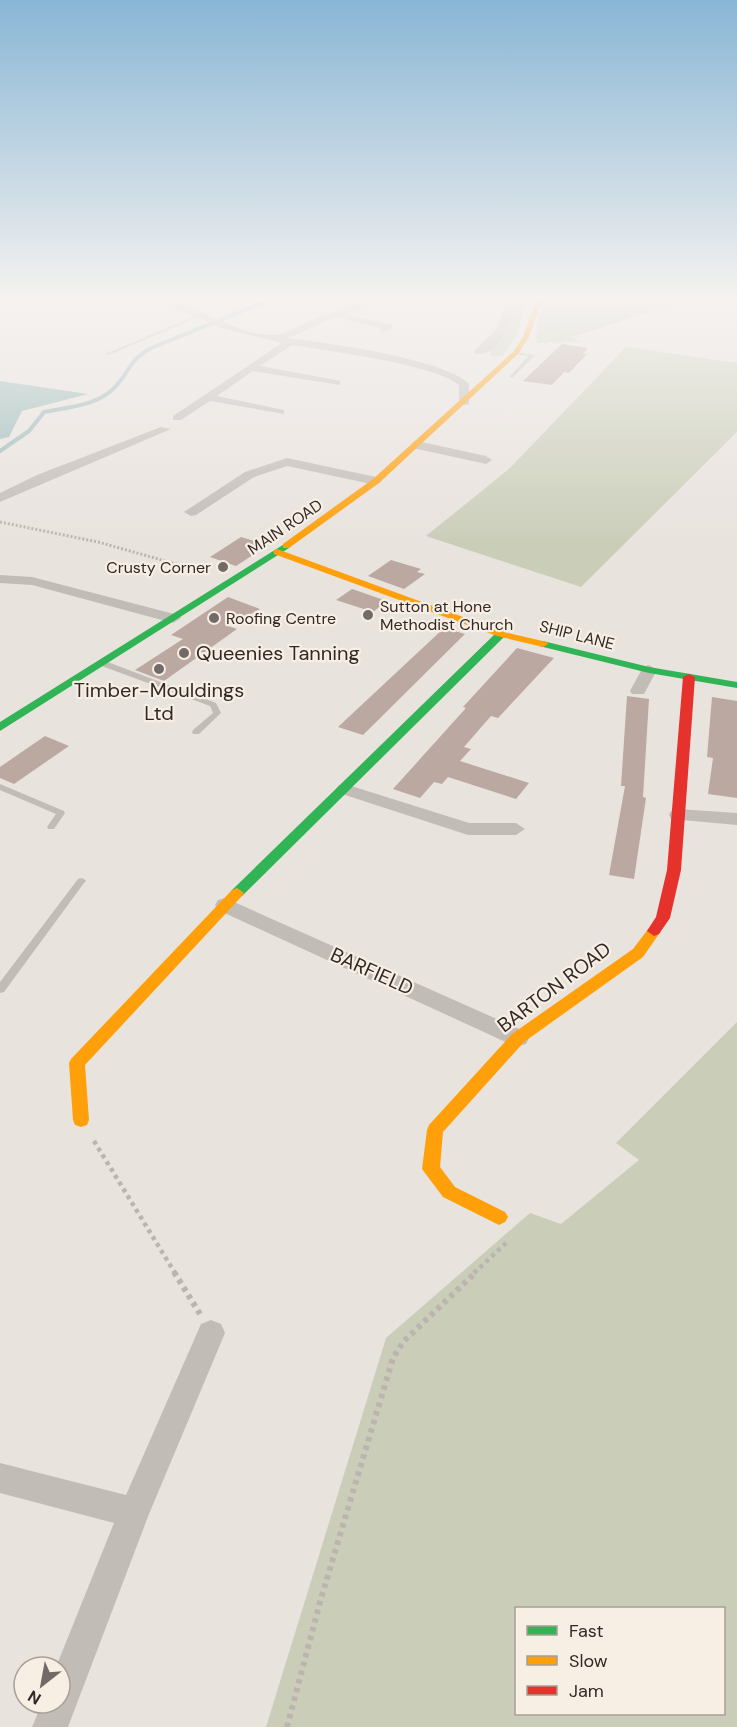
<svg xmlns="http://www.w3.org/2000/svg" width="737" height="1727" font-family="'DM Sans',sans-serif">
  <rect width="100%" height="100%" fill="#e9e3de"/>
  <path fill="#caceb9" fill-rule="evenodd" d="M515 300H528L516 336 502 356H491L490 350 504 335Z
    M547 300H686L572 337 580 342 552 341 536 343 538 339H536L538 318Z
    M626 347 737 363V432L581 587 426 536 509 469Z
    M737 1022V1727H266L386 1338 530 1213 561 1224 639 1160 616 1143ZM516 1608H724V1714H516Z"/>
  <path fill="#9bbab9" d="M0 381 88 394 22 411 9 437 0 439Z"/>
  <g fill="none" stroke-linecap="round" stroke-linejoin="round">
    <path stroke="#9bbab9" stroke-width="4" d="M0 451 29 431 44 412C69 407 99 406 117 385 132 367 129 361 151 348L269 300"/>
  </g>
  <path fill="#bba8a1" d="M562 344 588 348 583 354H587L569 373 564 372 552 385 523 381Z
    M241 537 268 545 236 566 210 557Z
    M391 560 421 569 417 572 425 574 404 589 368 576Z
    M352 589 387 601 373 612 336 600Z
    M228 597 260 609 228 626 237 629 164 681 135 670 183 639 171 635Z
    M444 628 465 634 363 735 338 727Z
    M517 648 554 658 498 718 491 716 464 747 471 749 460 761 529 783 516 799 448 777 442 784 434 782 420 798 393 789 466 708 463 707Z
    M627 696 649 699 643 797 646 798 634 879 609 875 625 786H621Z
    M712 697 737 701V798L708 794 713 758 707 757Z
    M45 736 69 746 14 784 0 778V767Z"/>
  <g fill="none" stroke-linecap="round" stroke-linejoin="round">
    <path stroke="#bbb4af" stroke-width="2" stroke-dasharray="1.5 1.5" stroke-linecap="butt" d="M552 342 562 343
      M544 343 683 300
      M555 350 562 351
      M551 354 559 355
      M547 358 554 359"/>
    <path stroke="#bbb4af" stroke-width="3" stroke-dasharray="2 2" stroke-linecap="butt" d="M0 522 98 542 208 573"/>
    <path stroke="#bbb4af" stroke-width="4.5" stroke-dasharray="4 4" stroke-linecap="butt" d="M94 1141 175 1273
      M474 1273 506 1243"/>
    <path stroke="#bbb4af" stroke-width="6" stroke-dasharray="4.5 4.5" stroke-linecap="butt" d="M174 1272 200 1314
      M287 1727 320 1602 393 1358 404 1341 476 1272"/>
    <path fill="#c2bcb7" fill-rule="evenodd" d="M197 315 201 316 109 355 105 354Z
      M514 352 535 355 512 378 510 377V376L529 356 514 354Z
      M99 661H105L216 703 221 713 199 734H193L192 732 193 730 213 713 210 706 99 665Z
      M0 784 64 811 65 813 54 829H48L47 827 56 814 0 790Z
      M81 878 84 879 86 881 84 883 4 992 0 993V982L78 879Z"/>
    <path fill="#c2bcb7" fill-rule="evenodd" d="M156 300C194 300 236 337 275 335 284 335 297 327 305 323 331 312 357 300 385 300L345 314 392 325V329L380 333 381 328 335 317 288 338C324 342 448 360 469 384V404L459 406V385C431 363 331 352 292 345L260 366 336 380 340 381V385L253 371 217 396 284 410V414L210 401 181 420H173V416L282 343 221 328Z
      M507 300H516C512 318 500 357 475 354V350L496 330Z
      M161 427 171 429 0 502V493L37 475Z
      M417 441 486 456 492 460 486 464 413 448V442Z
      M287 458 376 477 382 481 376 485 287 466 254 477 196 515 191 516 184 512 245 472Z
      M0 575 32 577 178 615 181 618 173 623 32 585 0 583Z
      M649 665 657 670 644 694H632L630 691 643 667Z
      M345 784 469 823H516L525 829 516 835H468L339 793 336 789 339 785Z
      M678 809 737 813V825L671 819 669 815 671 811Z
      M225 898 526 1032 529 1038 526 1044 518 1046 510 1044 218 910 215 905 218 900Z
      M211 1320 221 1324 225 1333 149 1514 68 1727H32L42 1703H60V1667H56L114 1523 0 1493V1463L126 1495 201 1324Z"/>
    <path fill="#30b455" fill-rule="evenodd" d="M286 543 291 546 289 548 0 731V722Z
      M501 631 505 632V636L242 896H232L230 893 232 890 497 632Z
      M543 641 649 667 737 682V688L649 673 539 646 538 644Z"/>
    <path fill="#ff9f0a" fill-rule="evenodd" d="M536 300H542L529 337 518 354 379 483 289 548H283V544L373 479 513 352 523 337Z
      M277 549 504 632 547 642 548 644 543 647 497 636 274 554V550Z
      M237 888 244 893 242 896 85 1065 89 1120 87 1125 81 1127 75 1125 73 1120 69 1063 71 1059 232 890Z
      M654 926 661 931 643 957 524 1042 443 1132 440 1167 455 1187 505 1212 508 1217 505 1222 499 1225 443 1197 422 1169 427 1130 429 1125 512 1034 633 949 649 928Z"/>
    <path fill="#e5322d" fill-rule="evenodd" d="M689 674 695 677 681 870 670 918 659 934 654 936 647 931 656 917 667 870 683 677Z"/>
  </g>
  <linearGradient id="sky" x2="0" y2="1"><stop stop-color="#89b6d5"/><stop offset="0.55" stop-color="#f5f2f0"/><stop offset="1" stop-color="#f5f2f0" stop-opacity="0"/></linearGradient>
  <rect width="737" height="542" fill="url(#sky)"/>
  <g fill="#726a66" stroke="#f7eee4" stroke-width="2">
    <circle cx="223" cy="567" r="6"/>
    <circle cx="368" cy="615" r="6"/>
    <circle cx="214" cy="618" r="6"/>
    <circle cx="184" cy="653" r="6"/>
    <circle cx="159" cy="669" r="6"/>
  </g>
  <g text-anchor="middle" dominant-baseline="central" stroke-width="4.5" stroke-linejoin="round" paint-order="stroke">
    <g font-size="16" fill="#322926" stroke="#f7eee4">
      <text transform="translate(285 527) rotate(-34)">MAIN ROAD</text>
      <text transform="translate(577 635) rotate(14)">SHIP LANE</text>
    </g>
    <g font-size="16" fill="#322926" stroke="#f7eee4" text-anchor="start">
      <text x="211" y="567" text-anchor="end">Crusty Corner</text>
      <text x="380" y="606">Sutton at Hone<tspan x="380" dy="18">Methodist Church</tspan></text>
      <text x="226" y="618">Roofing Centre</text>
    </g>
    <g font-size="20" fill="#322926" stroke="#f7eee4" text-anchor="start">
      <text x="196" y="653">Queenies Tanning</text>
      <text x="159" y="690" text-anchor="middle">Timber-Mouldings<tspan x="159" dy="23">Ltd</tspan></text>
    </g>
    <g font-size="20" fill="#322926" stroke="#f7eee4">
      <text transform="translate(372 971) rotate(24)">BARFIELD</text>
      <text transform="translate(554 987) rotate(-37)">BARTON ROAD</text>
    </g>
  </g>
  <rect x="515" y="1607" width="210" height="108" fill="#f7eee4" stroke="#a89f98" stroke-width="1.5"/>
  <rect x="527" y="1626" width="30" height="9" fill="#30b455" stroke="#a89f98" stroke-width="1.5"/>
  <text x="569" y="1637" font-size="18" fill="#322926">Fast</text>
  <rect x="527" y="1656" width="30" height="9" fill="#ff9f0a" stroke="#a89f98" stroke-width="1.5"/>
  <text x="569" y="1667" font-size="18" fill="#322926">Slow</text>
  <rect x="527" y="1686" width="30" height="9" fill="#e5322d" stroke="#a89f98" stroke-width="1.5"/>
  <text x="569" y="1697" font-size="18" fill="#322926">Jam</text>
  <g transform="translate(42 1685) rotate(211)"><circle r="28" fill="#f7eee4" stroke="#a89f98" stroke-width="1.5"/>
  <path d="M0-4.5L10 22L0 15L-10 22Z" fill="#726a66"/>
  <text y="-9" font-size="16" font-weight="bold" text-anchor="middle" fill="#322926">N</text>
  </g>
</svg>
